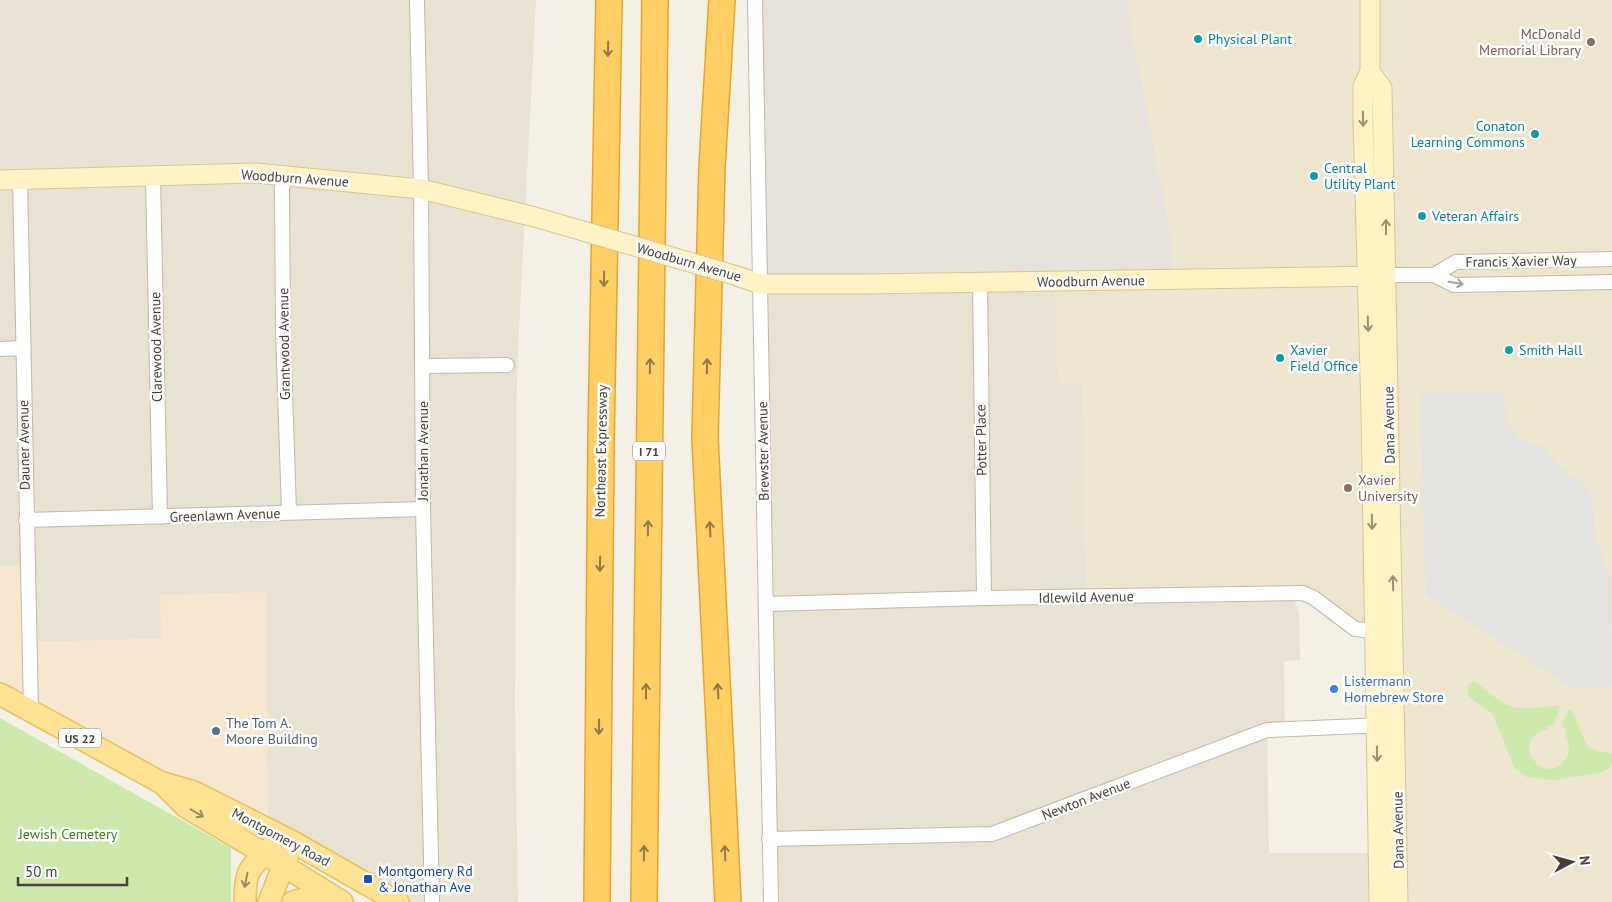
<svg xmlns="http://www.w3.org/2000/svg" width="1612" height="902" font-family="'PT Sans',sans-serif">
  <rect width="100%" height="100%" fill="#f4f0e6"/>
  <path fill="#e8e2d3" d="M0 0H536L517 369 515 706 518 902H398L268 829 161 639 29 642 27 567 0 566Z
    M1054 281 1059 383 1082 382 1087 598 1291 593 1299 612 1300 660 1284 661 1285 728 1267 731 1269 853H1379V902H771L760 284Z"/>
  <path fill="#f7e7cf" d="M0 566 27 567 30 642 161 639 160 595 266 592 268 829 0 694Z"/>
  <path fill="#e6e1da" d="M755 0H1256L1314 598H1087L1082 383H1058L1053 282 760 284Z"/>
  <path fill="#eee5cf" d="M1126 0H1612V902H1398L1373 632 1314 598H1087L1082 383H1058L1054 281 1173 279 1172 244Z"/>
  <path fill="#cdeaac" d="M1473 681C1484 687 1495 699 1505 704 1523 713 1542 705 1560 706L1554 725H1547L1548 729C1504 740 1548 791 1566 758 1571 751 1569 744 1565 736L1567 733 1562 725 1568 709 1572 711 1588 748 1612 754V763L1610 768 1600 773 1553 780 1526 777 1514 767 1492 713 1469 697 1467 685Z
    M0 718 231 848V902H0Z"/>
  <path fill="#e4e2de" d="M1503 392 1507 423 1519 438 1544 448 1560 467 1587 486 1593 501 1595 539 1611 580 1612 686 1574 689 1426 595 1420 393Z"/>
  <g fill="none" stroke-linecap="round" stroke-linejoin="round">
    <defs>
      <path id="street" d="M417 0 421 189 423 509 432 902
        M755 0 771 902
        M153 176 160 517
        M285 176 282 188 283 331 289 512
        M20 179 31 711
        M1612 259 1456 262 1434 275 1454 285 1612 282
        M1386 275H1434
        M980 283 984 598
        M0 349 22 348
        M423 366 507 365
        M26 520 423 509
        M766 604 984 598 1303 593 1314 598 1355 629 1383 632
        M769 839 992 834 1267 730 1385 725"/>
      <path id="secondary" d="M1370 0V72L1363 86V118L1371 412 1379 902
        M1370 72 1382 88 1398 902
        M0 180 255 173 421 189 535 217
        M737 276 760 284H866L1379 276"/>
      <path id="primary" d="M0 694 160 782 194 792 293 842 398 902
        M164 785 186 807 265 854 342 902
        M245 902C245 864 252 869 274 844
        M269 902 288 854
        M293 902 308 898 332 897"/>
      <path id="highway" d="M722 0 712 167 705 438 728 902
        M597 902 601 441 609 0
        M644 902 655 0"/>
    </defs>
    <use href="#street" stroke="#c0b8a8" stroke-width="16"/>
    <use href="#secondary" stroke="#d6c593" stroke-width="21"/>
    <use href="#primary" stroke="#e9c15e" stroke-width="24"/>
    <use href="#highway" stroke="#e5a42e" stroke-width="28"/>
    <use href="#street" stroke="#fff" stroke-width="14"/>
    <use href="#secondary" stroke="#fff2c4" stroke-width="19"/>
    <use href="#primary" stroke="#ffe293" stroke-width="21"/>
    <use href="#highway" stroke="#ffce65" stroke-width="25"/>
    <defs>
      <path id="secondary-bridge" d="M535 217 737 276"/>
    </defs>
    <use href="#secondary-bridge" stroke="#d6c593" stroke-width="21" stroke-linecap="butt"/>
    <use href="#secondary-bridge" stroke="#fff2c4" stroke-width="19"/>
  </g>
  <defs><path id="oneway-shaft" d="M-6 0H5M1.5-3L5.5 0L1.5 3" fill="none" stroke-width="1.6" stroke-linecap="round" stroke-linejoin="round" transform="scale(1.25)"/></defs>
  <g stroke="#917948">
    <use href="#oneway-shaft" transform="translate(608 49) rotate(91)"/>
    <use href="#oneway-shaft" transform="translate(604 279) rotate(91)"/>
    <use href="#oneway-shaft" transform="translate(650 366) rotate(-89)"/>
    <use href="#oneway-shaft" transform="translate(707 366) rotate(-89)"/>
    <use href="#oneway-shaft" transform="translate(648 528) rotate(-89)"/>
    <use href="#oneway-shaft" transform="translate(710 529) rotate(-93)"/>
    <use href="#oneway-shaft" transform="translate(600 564) rotate(91)"/>
    <use href="#oneway-shaft" transform="translate(646 691) rotate(-89)"/>
    <use href="#oneway-shaft" transform="translate(718 691) rotate(-93)"/>
    <use href="#oneway-shaft" transform="translate(599 727) rotate(91)"/>
    <use href="#oneway-shaft" transform="translate(644 853) rotate(-89)"/>
    <use href="#oneway-shaft" transform="translate(725 853) rotate(-93)"/>
  </g>
  <g stroke="#9a9075">
    <use href="#oneway-shaft" transform="translate(1363 119) rotate(89)"/>
    <use href="#oneway-shaft" transform="translate(1386 227) rotate(-90)"/>
    <use href="#oneway-shaft" transform="translate(1368 324) rotate(88)"/>
    <use href="#oneway-shaft" transform="translate(1372 522) rotate(89)"/>
    <use href="#oneway-shaft" transform="translate(1393 583) rotate(-92)"/>
    <use href="#oneway-shaft" transform="translate(1377 754) rotate(89)"/>
  </g>
  <use stroke="#a3a09a" href="#oneway-shaft" transform="translate(1456 283) rotate(9)"/>
  <g stroke="#9a895f">
    <use href="#oneway-shaft" transform="translate(197 813) rotate(30)"/>
    <use href="#oneway-shaft" transform="translate(246 880) rotate(101)"/>
  </g>
  <g fill="#0f9aa8" stroke="#fff" stroke-width="2">
    <circle cx="1198" cy="39" r="5"/>
    <circle cx="1535" cy="134" r="5"/>
    <circle cx="1314" cy="176" r="5"/>
    <circle cx="1422" cy="216" r="5"/>
    <circle cx="1509" cy="350" r="5"/>
    <circle cx="1280" cy="358" r="5"/>
  </g>
  <g fill="#8d6e63" stroke="#fff" stroke-width="2">
    <circle cx="1591" cy="42" r="5"/>
    <circle cx="1348" cy="488" r="5"/>
  </g>
  <circle fill="#3f7fe0" stroke="#fff" stroke-width="2" cx="1334" cy="689" r="5"/>
  <circle fill="#5c6f8a" stroke="#fff" stroke-width="2" cx="216" cy="731" r="5"/>
  <rect fill="#1a4fb4" stroke="#fff" stroke-width="2" x="363" y="874" width="10" height="10" rx="2.5"/>
  <g text-anchor="middle" dominant-baseline="central" stroke-width="5" stroke-linejoin="round" paint-order="stroke">
    <g fill="#fff" stroke="#7e7972" stroke-width="1">
      <rect x="633" y="441.5" width="32" height="19" rx="4"/>
      <rect x="59" y="728.5" width="42" height="19" rx="4"/>
    </g>
    <g font-size="12" font-weight="bold" fill="#474035">
      <text x="649" y="451">I 71</text>
      <text x="80" y="738">US 22</text>
    </g>
    <g font-size="14" fill="#785e54" stroke="#fff" text-anchor="end">
      <text x="1581" y="34">McDonald<tspan x="1581" dy="16">Memorial Library</tspan></text>
      <text x="1358" y="480" text-anchor="start">Xavier<tspan x="1358" dy="16">University</tspan></text>
    </g>
    <g font-size="14" fill="#0d838f" stroke="#fff" text-anchor="start">
      <text x="1208" y="39">Physical Plant</text>
      <text x="1525" y="126" text-anchor="end">Conaton<tspan x="1525" dy="16">Learning Commons</tspan></text>
      <text x="1324" y="168">Central<tspan x="1324" dy="16">Utility Plant</tspan></text>
      <text x="1432" y="216">Veteran Affairs</text>
      <text x="1290" y="350">Xavier<tspan x="1290" dy="16">Field Office</tspan></text>
      <text x="1519" y="350">Smith Hall</text>
    </g>
    <g font-size="14" fill="#474035" stroke="#fff">
      <text transform="translate(295 178) rotate(4)">Woodburn Avenue</text>
      <text transform="translate(1521 261) rotate(-1)">Francis Xavier Way</text>
      <text transform="translate(689 262) rotate(16)">Woodburn Avenue</text>
      <text transform="translate(1091 281) rotate(-1)">Woodburn Avenue</text>
      <text transform="translate(284 344) rotate(-91)">Grantwood Avenue</text>
      <text transform="translate(156 347) rotate(-91)">Clarewood Avenue</text>
      <text transform="translate(1389 425) rotate(-91)">Dana Avenue</text>
      <text transform="translate(981 440) rotate(-91)">Potter Place</text>
      <text transform="translate(24 445) rotate(-91)">Dauner Avenue</text>
      <text transform="translate(423 451) rotate(-90)">Jonathan Avenue</text>
      <text transform="translate(601 451) rotate(-89)">Northeast Expressway</text>
      <text transform="translate(763 451) rotate(-91)">Brewster Avenue</text>
      <text transform="translate(225 515) rotate(-2)">Greenlawn Avenue</text>
      <text transform="translate(1086 597) rotate(-1)">Idlewild Avenue</text>
      <text transform="translate(1086 799) rotate(-21)">Newton Avenue</text>
      <text transform="translate(1398 830) rotate(-91)">Dana Avenue</text>
      <text transform="translate(281 837) rotate(28)">Montgomery Road</text>
    </g>
    <g font-size="14" fill="#366cbe" stroke="#fff" text-anchor="start">
      <text x="1344" y="681">Listermann<tspan x="1344" dy="16">Homebrew Store</tspan></text>
    </g>
    <g font-size="14" fill="#4e5e75" stroke="#fff" text-anchor="start">
      <text x="226" y="723">The Tom A.<tspan x="226" dy="16">Moore Building</tspan></text>
    </g>
    <g font-size="14" fill="#457b25" stroke="#fff">
      <text x="68" y="834">Jewish Cemetery</text>
    </g>
    <g font-size="14" fill="#164399" stroke="#fff" text-anchor="start">
      <text x="378" y="871">Montgomery Rd<tspan x="378" dy="16">&amp; Jonathan Ave</tspan></text>
    </g>
  </g>
  <g transform="translate(1572 862) rotate(84)" stroke="#ffffff" stroke-width="4" paint-order="stroke">
  <path d="M0-4L9 19L0 12L-9 19Z" fill="#474035"/>
  <text y="-8" font-size="14" font-weight="bold" text-anchor="middle" fill="#474035">N</text>
  </g>
  <path d="M18 877v8h109v-8" fill="none" stroke="#474035" stroke-width="2.5"/>
  <text x="25" y="877" font-size="15" fill="#474035" stroke="#ffffff" stroke-width="4" paint-order="stroke">50 m</text>
</svg>
